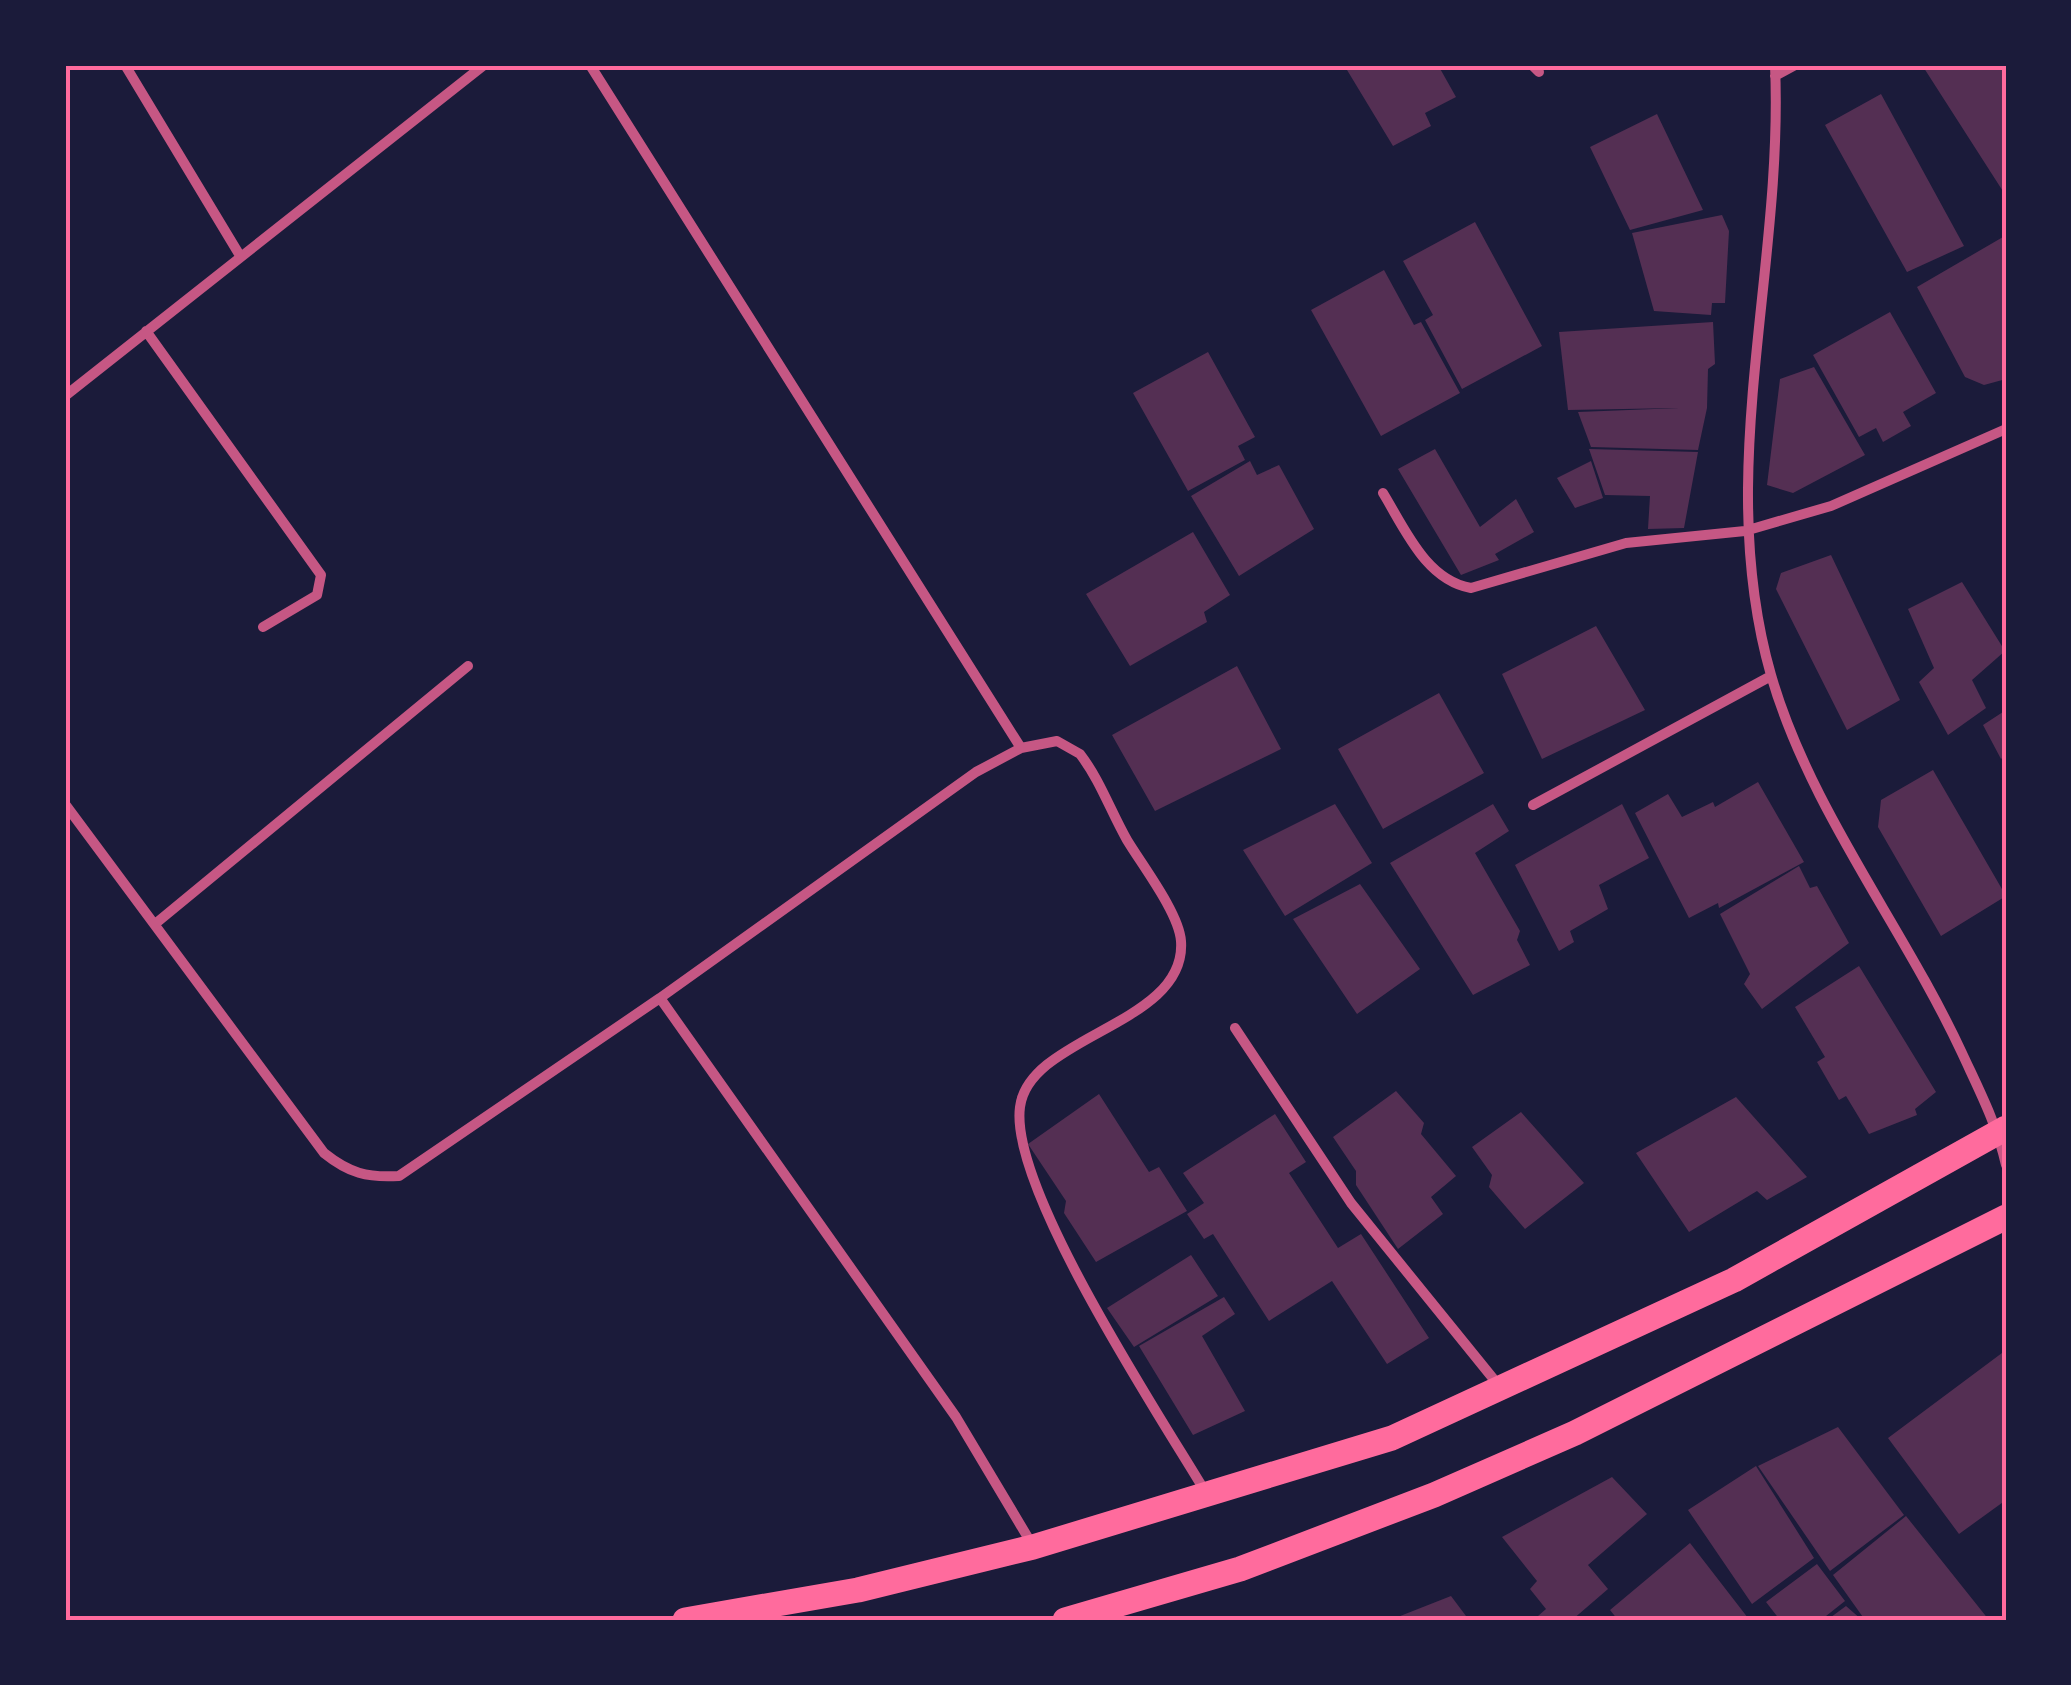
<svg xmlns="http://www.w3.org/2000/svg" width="2071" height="1685" font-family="'Work Sans',sans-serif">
  <rect width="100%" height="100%" fill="#1b1b3a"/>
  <path fill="#542f53" d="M1344 65H1438L1456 97 1425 113 1431 126 1393 146Z
    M1922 65H2006V196Z
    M1881 94 1964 246 1907 272 1825 125Z
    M1657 114 1703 210 1630 230 1590 147Z
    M1722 215 1729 231 1725 303H1712L1711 315 1654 311 1632 233Z
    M1475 222 1542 346 1462 389 1425 320 1433 315 1403 261Z
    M2003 237 2006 379 1984 385 1965 377 1917 287Z
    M1384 270 1414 325 1421 322 1460 393 1381 436 1311 310Z
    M1890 312 1936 393 1903 412 1911 426 1883 442 1876 428 1859 437 1813 355Z
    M1713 322 1715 364 1708 369 1707 408 1698 450 1591 447 1578 412 1679 408 1568 410 1559 332Z
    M1208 352 1255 437 1238 446 1245 460 1188 491 1133 393Z
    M1814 367 1865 455 1793 493 1767 485 1780 379Z
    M1435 449 1480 527 1516 499 1534 532 1495 554 1499 560 1461 575 1398 469Z
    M1589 449 1698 452 1684 528 1648 529 1650 496 1605 495Z
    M1250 461 1257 475 1279 465 1314 529 1239 576 1191 496Z
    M1591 461 1603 498 1575 508 1557 478Z
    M1193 532 1230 595 1204 612 1207 622 1130 666 1086 594Z
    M1831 555 1900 700 1847 730 1776 589 1781 573Z
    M1962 582 2005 651 1972 680 1986 708 1948 735 1919 682 1934 668 1908 609Z
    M1596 626 1645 710 1542 759 1502 674Z
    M1237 666 1281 749 1155 811 1112 735Z
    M1439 693 1484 773 1383 829 1338 749Z
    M2006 710V755L2001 759 1983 725Z
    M1933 770 2006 896 1941 936 1878 827 1881 800Z
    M1758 782 1804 862 1719 908 1718 903 1689 918 1635 813 1668 794 1682 817 1713 802 1715 807Z
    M1335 804 1372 863 1285 916 1243 850Z
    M1493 804 1509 831 1475 853 1520 931 1517 940 1530 965 1473 995 1390 863Z
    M1622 804 1649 858 1599 885 1608 909 1570 931 1574 942 1559 951 1515 865Z
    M1799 866 1810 888 1817 886 1849 943 1762 1009 1744 984 1750 974 1720 914Z
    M1360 884 1420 969 1357 1014 1293 919Z
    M1859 966 1936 1092 1915 1109 1917 1115 1869 1134 1846 1096 1839 1100 1817 1062 1825 1057 1795 1007Z
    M1396 1091 1424 1123 1421 1134 1456 1176 1431 1197 1443 1214 1398 1249 1356 1185V1171L1333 1137Z
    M1099 1094 1149 1172 1159 1167 1187 1211 1096 1262 1064 1213 1066 1201 1028 1144Z
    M1736 1097 1807 1177 1767 1200 1757 1191 1689 1232 1636 1153Z
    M1521 1112 1584 1183 1525 1229 1489 1187 1492 1175 1472 1147Z
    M1275 1114 1306 1162 1289 1173 1338 1248 1361 1234 1429 1338 1387 1364 1332 1281 1269 1321 1213 1234 1204 1239 1187 1214 1204 1203 1183 1173Z
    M1191 1255 1218 1296 1134 1347 1107 1308Z
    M1224 1297 1235 1314 1202 1336 1245 1411 1193 1435 1139 1346Z
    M2006 1350V1500L1959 1534 1888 1438Z
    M1838 1427 1904 1515 1830 1571 1758 1466Z
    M1756 1466 1814 1558 1752 1604 1688 1510Z
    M1612 1477 1647 1514 1588 1565 1608 1589 1572 1620H1541L1538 1616 1546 1609 1530 1589 1537 1581 1502 1537Z
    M1906 1516 1989 1620H1865L1833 1575Z
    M1690 1543 1748 1618 1618 1620 1610 1610Z
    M1817 1564 1845 1601 1821 1620H1780L1766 1602Z
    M1451 1596 1469 1620H1390Z
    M1846 1606 1862 1620H1827Z"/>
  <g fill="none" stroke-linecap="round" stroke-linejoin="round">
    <path stroke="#c65784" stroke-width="10" d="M125 65 239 254
      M1532 65 1539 72
      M1775 65C1784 270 1713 473 1771 675 1810 810 1903 926 1962 1053 1979 1090 1997 1124 2006 1165
      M1775 76 1795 65
      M146 331 321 575 317 595 263 627
      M65 396 484 65
      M1383 493C1405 529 1426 580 1471 588L1626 543 1745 531 1831 506 2006 429
      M1021 748 1057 741 1080 754C1100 780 1111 812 1127 840 1142 865 1179 913 1181 941 1187 1025 1029 1035 1020 1107 1009 1188 1160 1416 1206 1493
      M65 804 324 1153C349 1173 367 1178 399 1176L660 998 976 772 1021 748 590 65
      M1533 805 1771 676
      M155 924 468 666
      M660 998 956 1417 1033 1546
      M1235 1028 1351 1203 1500 1387"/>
    <path stroke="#ff6b9d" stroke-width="25" d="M685 1620 858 1590 1033 1547 1392 1438 1734 1280 2006 1128
      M1065 1620 1240 1569 1434 1495 1575 1433 2006 1217"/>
  </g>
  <rect width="2071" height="1685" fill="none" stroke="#1b1b3a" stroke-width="135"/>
  <rect x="68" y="68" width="1936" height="1550" fill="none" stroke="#ff6b9d" stroke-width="4"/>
</svg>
